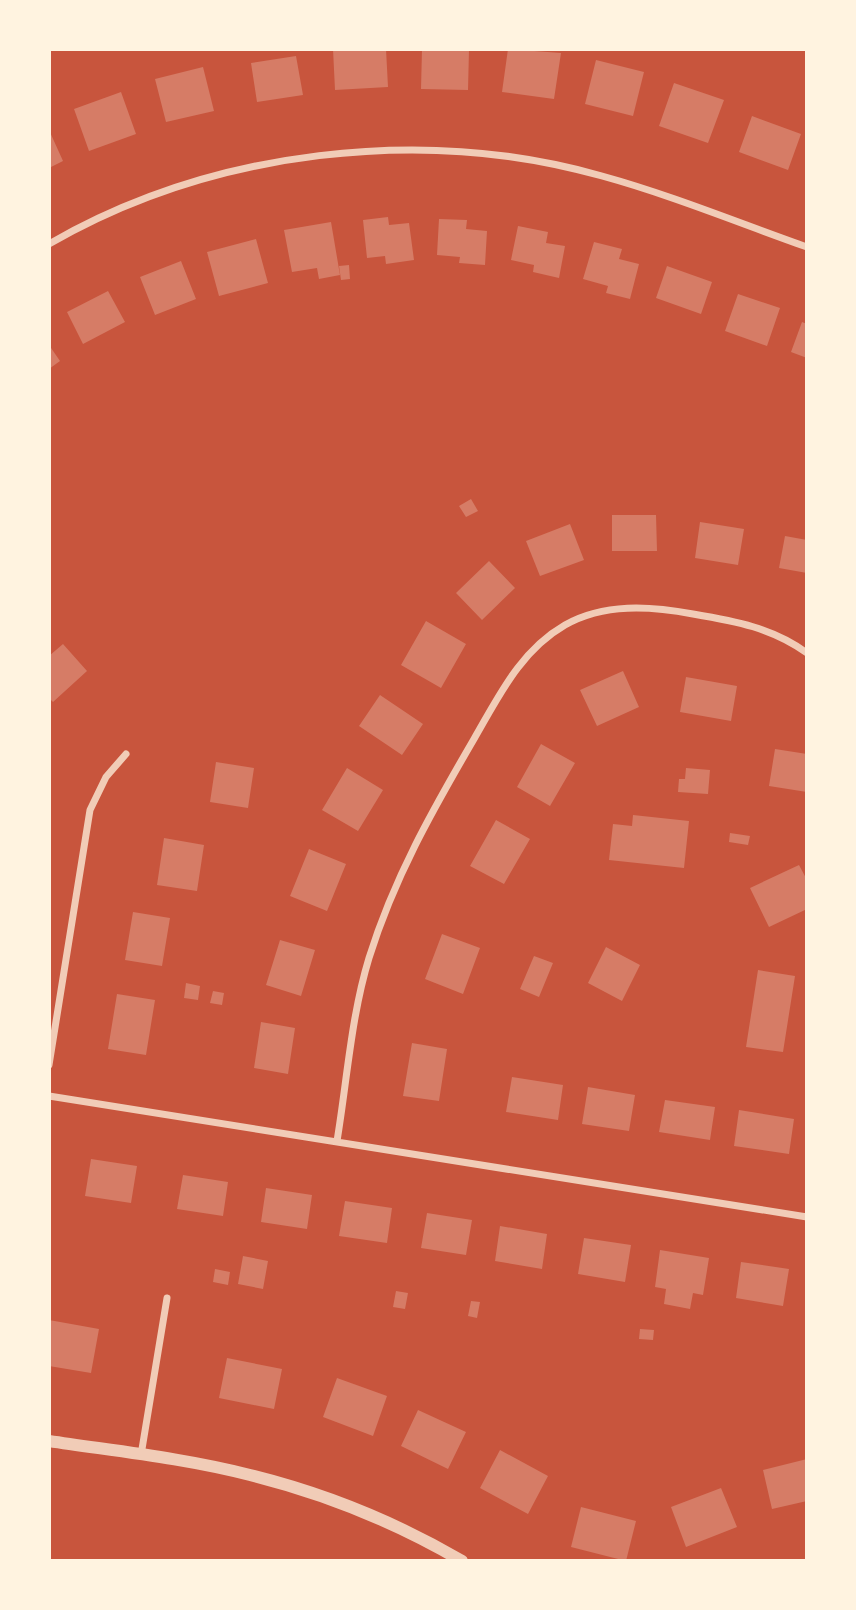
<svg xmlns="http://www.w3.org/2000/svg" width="856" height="1610" font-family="Overpass,sans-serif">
  <rect width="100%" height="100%" fill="#c8553d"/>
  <path fill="#d67c66" d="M333 49H386L388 87 335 90Z
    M422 49 469 50 468 90 421 89Z
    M508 49 561 53 554 99 502 92Z
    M296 56 303 95 257 102 251 63Z
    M596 60 644 72 633 116 585 104Z
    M203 67 214 111 166 122 155 79Z
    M674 83 724 100 708 143 659 126Z
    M121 92 136 134 89 151 74 109Z
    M752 116 801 134 788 170 739 152Z
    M49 130 63 161 49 168Z
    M388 217 389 225 409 223 414 260 386 264 385 256 367 258 363 220Z
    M439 219 467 220 466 229 487 231 485 265 459 263 460 257 437 255Z
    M331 222 340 275 319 279 317 268 292 272 284 230Z
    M518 226 548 232 546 243 565 246 559 278 533 272 534 265 511 260Z
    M256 239 268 283 219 296 207 252Z
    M594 242 622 249 619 259 639 264 630 299 606 293 608 286 583 279Z
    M181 261 196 299 155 315 140 277Z
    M349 265 350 279 341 280 339 266Z
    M667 266 712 282 701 314 656 298Z
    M108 291 125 322 83 344 67 312Z
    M738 294 780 308 767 346 725 331Z
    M802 322 807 324V358L791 352Z
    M49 345 60 361 49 369Z
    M471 499 478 511 466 517 459 506Z
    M612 515H656L657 551H612Z
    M700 522 744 529 738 565 695 558Z
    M570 524 584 560 540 576 526 541Z
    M785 536 807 540V573L779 568Z
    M489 561 515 588 482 620 456 593Z
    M426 621 466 644 441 688 401 665Z
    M63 644 87 671 53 702 49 698V656Z
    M623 671 639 707 597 726 580 690Z
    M686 677 737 686 731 721 680 712Z
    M380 695 423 724 402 755 359 726Z
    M541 744 575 763 550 806 517 787Z
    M775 749 807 754V792L769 786Z
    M216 762 254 768 248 808 210 802Z
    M347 768 383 790 358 831 322 810Z
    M686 768 710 770 708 794 678 792 679 779H685Z
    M633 815 689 821 684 868 609 860 613 824 632 826Z
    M496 820 530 839 504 884 470 866Z
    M730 833 750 836 748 845 729 842Z
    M164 838 204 845 197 891 157 885Z
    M309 849 346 864 327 911 290 896Z
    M799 865 807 880V909L769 927 750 888Z
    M133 912 170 918 162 966 125 960Z
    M442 934 480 948 463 994 425 979Z
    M280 940 315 950 301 996 266 985Z
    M606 947 640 965 622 1001 588 983Z
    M534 956 553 963 539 997 520 989Z
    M758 970 795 976 783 1052 746 1047Z
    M186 983 200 986 198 1000 184 998Z
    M213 991 224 993 222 1005 210 1003Z
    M117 994 155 1000 146 1055 108 1049Z
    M261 1022 295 1028 288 1074 254 1068Z
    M412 1043 447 1049 439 1101 403 1096Z
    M512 1077 563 1085 558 1120 506 1112Z
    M588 1087 635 1095 629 1131 582 1124Z
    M665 1100 715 1107 710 1140 659 1132Z
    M739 1110 794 1119 789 1154 734 1146Z
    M91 1159 137 1166 131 1203 85 1196Z
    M183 1175 228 1182 223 1216 177 1209Z
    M266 1188 312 1195 307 1229 261 1222Z
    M345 1201 392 1208 387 1243 339 1236Z
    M427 1213 472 1220 466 1255 421 1248Z
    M500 1226 547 1234 542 1269 495 1261Z
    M584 1238 631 1245 625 1282 578 1274Z
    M660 1250 709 1258 703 1295 693 1293 690 1309 664 1304 666 1289 655 1287Z
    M243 1256 268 1261 263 1289 238 1284Z
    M741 1262 789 1269 783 1306 736 1298Z
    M215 1269 230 1272 228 1285 213 1282Z
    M396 1291 408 1293 405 1309 393 1307Z
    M471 1301 480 1302 477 1318 468 1316Z
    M49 1320 99 1329 91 1373 49 1366Z
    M640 1329 654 1330 653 1340 639 1339Z
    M227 1358 282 1369 274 1409 219 1398Z
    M337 1378 387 1396 373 1436 323 1417Z
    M418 1410 466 1432 448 1469 401 1446Z
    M500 1450 548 1476 528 1514 480 1488Z
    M807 1459V1501L772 1509 763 1470Z
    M721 1488 737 1527 686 1547 671 1507Z
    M581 1507 636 1521 626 1561 571 1547Z"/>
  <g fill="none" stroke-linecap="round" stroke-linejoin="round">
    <path stroke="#f1ccb7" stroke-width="7" d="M49 244C212 150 422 125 602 176 671 195 739 223 807 247
      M49 1065 90 810 106 777 126 754
      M49 1096 807 1217
      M337 1141C347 1081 351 1017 369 958 394 878 432 811 474 739 499 696 520 651 565 625 604 603 650 606 693 614 735 621 773 628 807 653
      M141 1455 167 1298"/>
    <path stroke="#f1ccb7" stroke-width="12" d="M49 1441C115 1451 184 1458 250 1475 323 1493 397 1523 462 1561"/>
  </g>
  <rect width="856" height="1610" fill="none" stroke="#fff3e0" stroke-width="102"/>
</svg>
